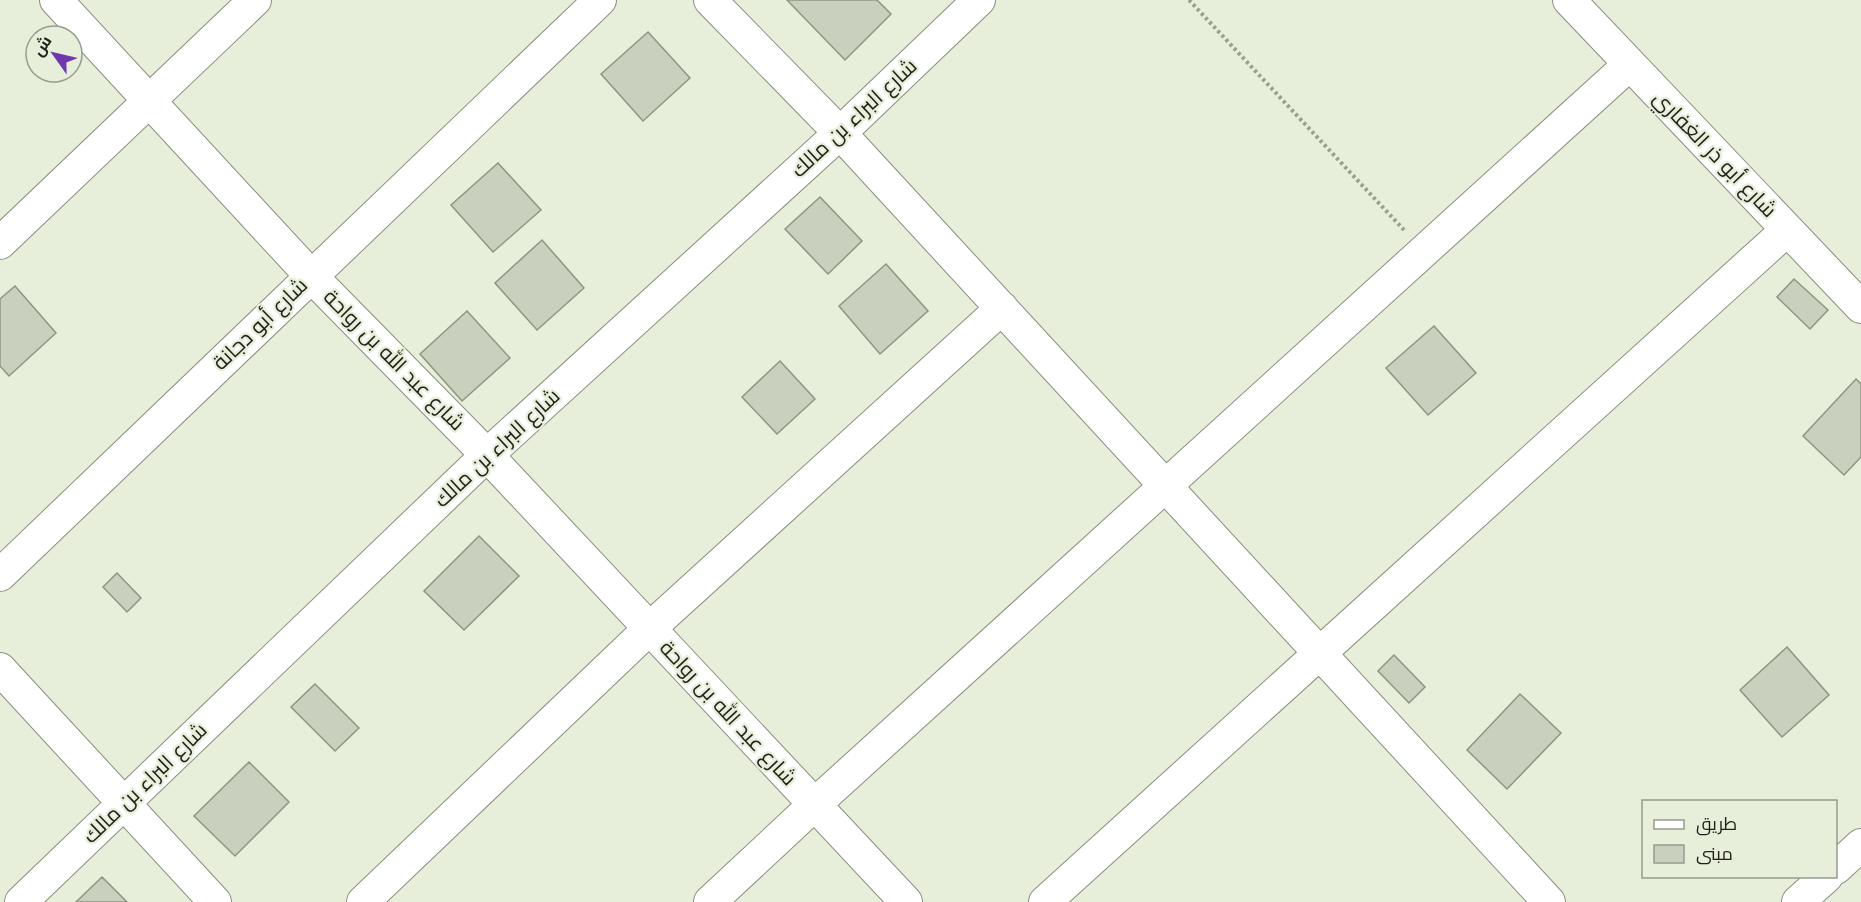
<svg xmlns="http://www.w3.org/2000/svg" width="1861" height="902" font-family="'Libre Baskerville',Cairo,serif">
  <rect width="100%" height="100%" fill="#e7eeda"/>
  <path fill="#c9d0bd" stroke="#8f9583" stroke-width="1.5" d="M787 0H877L891 14 845 60Z
    M648 32 690 78 643 121 601 74Z
    M498 163 541 210 493 252 451 205Z
    M820 197 862 241 828 274 785 229Z
    M542 240 584 288 537 330 495 283Z
    M886 264 928 311 880 354 839 306Z
    M1794 279 1828 310 1810 329 1777 297Z
    M15 286 56 333 9 376 0 366V299Z
    M467 311 510 358 462 401 420 354Z
    M1434 326 1476 373 1428 415 1386 368Z
    M780 361 815 399 777 434 742 397Z
    M1856 379 1861 384V457L1844 475 1803 436Z
    M479 536 519 576 464 630 424 591Z
    M117 573 141 598 127 612 103 587Z
    M1787 647 1829 695 1782 737 1740 690Z
    M1394 655 1425 687 1409 703 1378 671Z
    M315 684 359 728 335 751 291 707Z
    M1520 694 1561 733 1507 789 1467 750Z
    M249 762 289 802 235 856 194 816Z
    M102 877 127 902H76Z"/>
  <g fill="none" stroke-linecap="round" stroke-linejoin="round">
    <defs>
      <path id="street" d="M56 0 311 276 487 455 906 902
        M710 0 840 133 1549 902
        M1569 0 1861 307
        M0 243 255 0
        M0 575 600 0
        M0 669 215 902
        M1836 868 1861 845
        M21 902 487 455 840 133 979 0
        M363 902 649 629 1002 308
        M710 902 814 805 1630 64
        M1045 902 1787 230
        M1798 902 1827 876"/>
    </defs>
    <use href="#street" stroke="#898f7d" stroke-width="34"/>
    <path stroke="#999e8f" stroke-width="4" stroke-dasharray="3 3" stroke-linecap="butt" d="M1189 0 1404 230"/>
    <use href="#street" stroke="#fff" stroke-width="32"/>
  </g>
  <g text-anchor="middle" dominant-baseline="central" stroke-width="4.5" stroke-linejoin="round" paint-order="stroke">
    <g font-size="21" fill="#20221b" stroke="#e7eeda">
      <text transform="translate(854 118) rotate(-43)">شارع البراء بن مالك</text>
      <text transform="translate(1715 154) rotate(46)">شارع أبو ذر الغفاري</text>
      <text transform="translate(260 324) rotate(-44)">شارع أبو دجانة</text>
      <text transform="translate(394 360) rotate(45)">شارع عبد الله بن رواحة</text>
      <text transform="translate(497 448) rotate(-43)">شارع البراء بن مالك</text>
      <text transform="translate(728 713) rotate(47)">شارع عبد الله بن رواحة</text>
      <text transform="translate(145 783) rotate(-44)">شارع البراء بن مالك</text>
    </g>
  </g>
  <rect x="1642" y="800" width="195" height="78" fill="#e7eeda" stroke="#979c8e" stroke-width="1.5"/>
  <rect x="1654" y="820" width="30" height="9" fill="#ffffff" stroke="#979c8e" stroke-width="1.5"/>
  <text x="1696" y="830" font-size="18" fill="#20221b">طريق</text>
  <rect x="1654" y="845" width="30" height="18" fill="#c9d0bd" stroke="#979c8e" stroke-width="1.5"/>
  <text x="1696" y="860" font-size="18" fill="#20221b">مبنى</text>
  <g transform="translate(54 54) rotate(304)"><circle r="28" fill="#e7eeda" stroke="#979c8e" stroke-width="1.5"/>
  <path d="M0-4.5L10 22L0 15L-10 22Z" fill="#6f38ae"/>
  <text y="-9" font-size="16" font-weight="bold" text-anchor="middle" fill="#20221b">ش</text>
  </g>
</svg>
